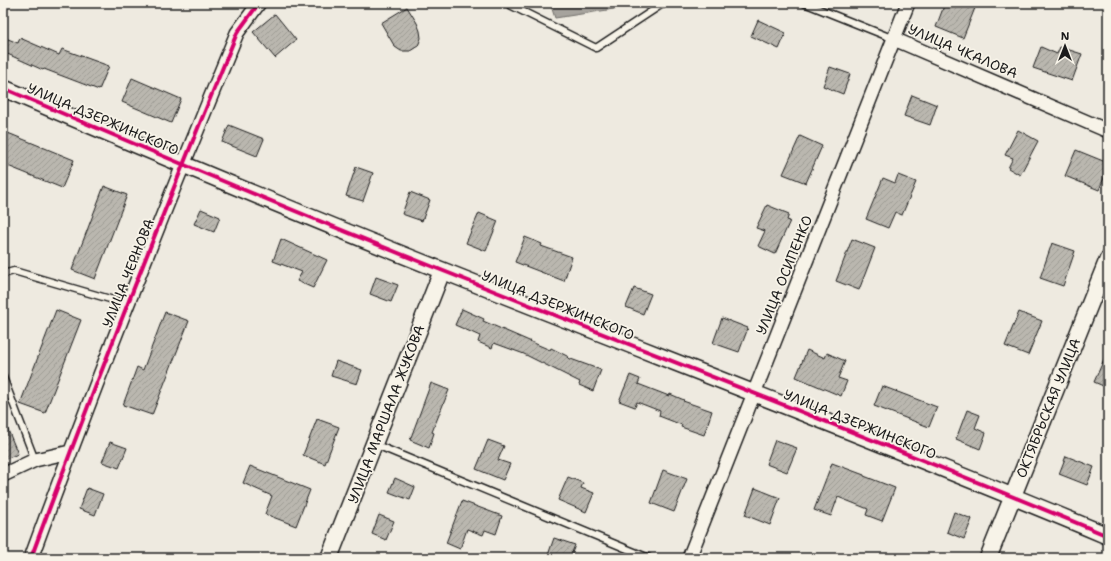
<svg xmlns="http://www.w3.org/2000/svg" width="1111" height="561" font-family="'Shantell Sans',sans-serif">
  <defs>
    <pattern id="building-hatch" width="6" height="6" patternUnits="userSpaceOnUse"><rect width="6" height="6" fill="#bab7af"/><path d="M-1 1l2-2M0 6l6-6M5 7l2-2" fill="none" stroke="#9f9d96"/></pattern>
  </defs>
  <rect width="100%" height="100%" fill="#eeeae0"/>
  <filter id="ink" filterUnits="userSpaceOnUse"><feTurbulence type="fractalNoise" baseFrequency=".025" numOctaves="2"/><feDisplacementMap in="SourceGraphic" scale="8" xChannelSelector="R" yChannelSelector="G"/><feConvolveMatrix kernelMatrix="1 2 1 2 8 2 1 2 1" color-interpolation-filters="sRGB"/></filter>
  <g filter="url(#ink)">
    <path fill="#a6a39d" stroke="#6f6d69" d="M550 3H628L627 7 555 18Z"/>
    <path fill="url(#building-hatch)" stroke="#1c1c1c" d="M945 3H977L963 38 936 27Z
      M407 7 417 23 420 31 421 38 418 46 410 51H401L395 47 381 23Z
      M275 14 296 40 275 58 253 32Z
      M758 20 786 33 779 49 751 36Z
      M3 37 18 43 20 38 59 55 62 49 109 66 99 90 44 69 43 70 3 52Z
      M1041 47 1057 54 1060 47 1082 54 1072 81 1033 68Z
      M830 67 850 74 843 94 823 86Z
      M132 78 181 99 171 123 122 102Z
      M912 95 937 105 930 125 904 116Z
      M229 125 264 139 257 156 222 142Z
      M1018 130 1038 141 1020 175 1008 168 1013 158 1005 155Z
      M3 131 74 160 62 188 3 164Z
      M800 136 822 146 806 183 783 174Z
      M1076 150 1108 163V168L1099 190 1065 176Z
      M356 167 373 173 363 201 346 196Z
      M898 175 916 182 902 215 895 212 888 228 866 219 883 178 895 183Z
      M104 186 127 195 95 279 72 270Z
      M410 192 430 200 422 221 402 214Z
      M767 205 789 214 787 220 790 221 775 254 758 246 765 231 756 228Z
      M201 209 220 217 214 232 194 224Z
      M479 213 498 221 486 251 466 243Z
      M525 237 542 244 541 246 572 257 564 281 515 262Z
      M281 239 327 260 313 288 297 281 302 272 273 261Z
      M852 239 875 248 859 290 836 281Z
      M1052 243 1075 251 1063 286 1040 278Z
      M376 277 398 285 391 302 370 294Z
      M634 288 651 294 643 314 626 307Z
      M462 309 484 319 483 321 550 350 551 348 569 357 568 358 601 370 593 391 579 385 580 382 524 354 494 343 492 348 478 342 480 336 455 325Z
      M56 310 81 320 45 413 20 404Z
      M165 312 189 321 152 415 123 405 137 367 143 370Z
      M1019 312 1042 321 1028 355 1005 346Z
      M722 318 748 328 739 352 713 343Z
      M807 350 825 358 827 353 845 361 838 378 847 381 841 396 796 377Z
      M1108 350V388L1094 382Z
      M336 361 362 370 357 384 331 376Z
      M630 375 640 379 638 384 669 396 670 394 684 400 683 401 712 411 704 435 681 427 682 425 659 416 660 411 637 402 635 407 619 401Z
      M431 383 449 390 432 432 434 433 429 448 410 440Z
      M882 386 937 407 929 427 874 406Z
      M967 410 980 415 975 428 986 433 980 449 956 439Z
      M3 418 18 454 3 460Z
      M317 419 339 427 325 464 303 455Z
      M488 440 504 446 498 460 510 464 503 480 476 469Z
      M775 440 797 448 787 472 766 464Z
      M110 442 127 448 119 468 102 462Z
      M1066 456 1094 467 1087 485 1059 474Z
      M832 463 864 475V476L895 488 882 521 866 515 868 509 838 497 831 516 814 510Z
      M250 466 310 490 296 526 265 514 272 496 243 483Z
      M663 470 687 479 674 512 651 503Z
      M568 477 583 483 581 488 594 493 586 512 558 500Z
      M395 478 415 487 410 500 389 492Z
      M87 488 103 494 95 515 79 509Z
      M755 488 780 498 770 525 745 515Z
      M462 501 502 516 496 534 485 530 483 535 467 529 460 549 446 543Z
      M954 512 972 519 964 539 947 532Z
      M379 515 394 521 386 540 372 534Z
      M554 538 575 545 570 558H547Z"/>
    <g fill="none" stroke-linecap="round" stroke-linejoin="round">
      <defs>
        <path id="service" d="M506 3 596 48 664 3
          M804 3 894 39
          M3 274 14 271 127 304
          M3 377 35 460
          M374 444 649 558"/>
        <path id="minor" d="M894 39 1108 131
          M3 475 35 460 70 452
          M31 558C96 381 165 207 237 33L259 3
          M689 558 908 3"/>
        <path id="tertiary" d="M3 88C150 151 297 213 446 272 667 360 889 444 1108 536
          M329 558 442 271
          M988 558 1108 259"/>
      </defs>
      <use href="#service" stroke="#1c1c1c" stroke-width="9"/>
      <use href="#minor" stroke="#1c1c1c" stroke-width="16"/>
      <use href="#tertiary" stroke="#1c1c1c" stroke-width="19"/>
      <use href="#service" stroke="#f7f3e8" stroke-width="6"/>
      <use href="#minor" stroke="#f7f3e8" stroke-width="13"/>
      <use href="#tertiary" stroke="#f7f3e8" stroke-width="16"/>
      <defs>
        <path id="cycleway" d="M3 88C150 151 297 213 446 272 667 360 889 444 1108 536
          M31 558C96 381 165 207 237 33L259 3"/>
      </defs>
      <use href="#cycleway" stroke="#f7f3e8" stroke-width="6"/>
      <use href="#cycleway" stroke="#d6006c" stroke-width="4"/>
    </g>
  </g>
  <g text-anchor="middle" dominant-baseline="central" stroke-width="3.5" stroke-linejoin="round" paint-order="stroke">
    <g font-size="14" fill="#1c1c1c" stroke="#f7f3e8">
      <text transform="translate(963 51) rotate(23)">УЛИЦА ЧКАЛОВА</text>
      <text transform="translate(103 119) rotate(23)">УЛИЦА ДЗЕРЖИНСКОГО</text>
      <text transform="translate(128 273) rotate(-68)">УЛИЦА ЧЕРНОВА</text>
      <text transform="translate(784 275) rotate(-68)">УЛИЦА ОСИПЕНКО</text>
      <text transform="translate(558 305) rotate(22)">УЛИЦА ДЗЕРЖИНСКОГО</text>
      <text transform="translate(1048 408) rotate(-68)">ОКТЯБРЬСКАЯ УЛИЦА</text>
      <text transform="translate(386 414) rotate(-69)">УЛИЦА МАРШАЛА ЖУКОВА</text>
      <text transform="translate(860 424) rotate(22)">УЛИЦА ДЗЕРЖИНСКОГО</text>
    </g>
  </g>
  <rect width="1111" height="561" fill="none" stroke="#f7f3e8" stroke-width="16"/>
  <rect x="8" y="8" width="1095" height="545" fill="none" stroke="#1c1c1c" stroke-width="1.5" filter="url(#ink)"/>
  <g transform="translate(1065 46)" stroke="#f7f3e8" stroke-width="3" paint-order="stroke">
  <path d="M0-3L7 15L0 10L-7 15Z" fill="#1c1c1c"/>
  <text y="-6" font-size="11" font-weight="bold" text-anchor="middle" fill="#1c1c1c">N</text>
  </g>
</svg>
